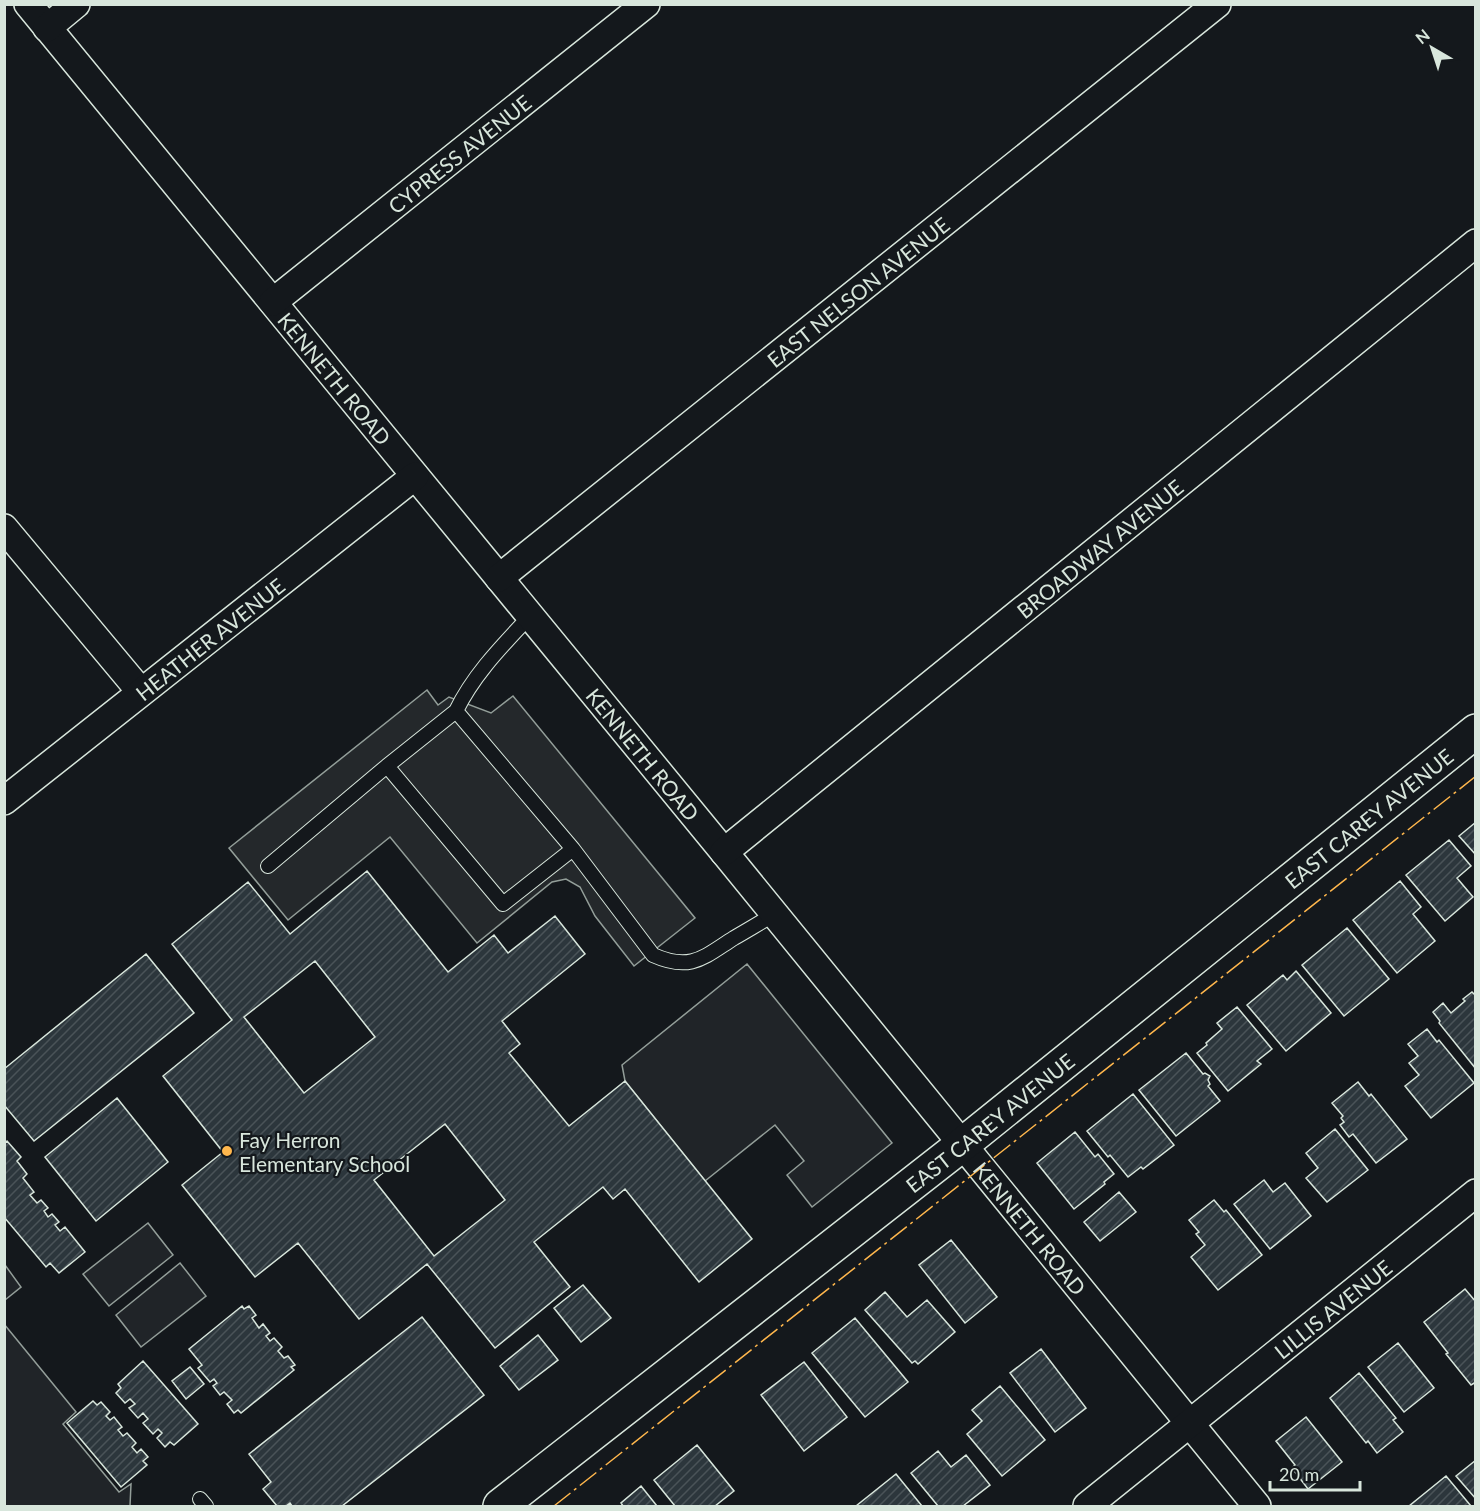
<svg xmlns="http://www.w3.org/2000/svg" width="1480" height="1511" font-family="Lato,sans-serif">
  <defs>
    <pattern id="building-hatch" width="6" height="6" patternUnits="userSpaceOnUse" patternTransform="scale(1.5)"><rect width="6" height="6" fill="#2c363c"/><path d="M-1 1l2-2M0 6l6-6M5 7l2-2" fill="none" stroke="#4a5358"/></pattern>
  </defs>
  <rect width="100%" height="100%" fill="#14181c"/>
  <path fill="#202428" stroke="#939e99" stroke-width="1.5" d="M747 964 892 1143 812 1207 787 1175 804 1161 775 1125 705 1181 625 1081 622 1065Z
    M148 1223 173 1255 109 1306 83 1274Z
    M180 1263 206 1296 141 1347 116 1315Z
    M5 1265 21 1287 5 1300Z
    M4 1324 76 1412 63 1424 119 1492 131 1484 130 1506H5Z"/>
  <path fill="#24282b" stroke="#939e99" stroke-width="1.5" d="M427 690 438 705 449 697 491 713 513 696 695 918 634 966 595 916 580 887 566 879 552 882 477 943 390 837 288 920 229 848Z"/>
  <path fill="url(#building-hatch)" stroke="#d8e6dc" stroke-width="1.5" fill-rule="evenodd" d="M1476 822V855L1459 836Z
    M1449 840 1471 866 1457 878 1473 897 1445 921 1406 875Z
    M367 871 448 972 494 935 508 953 555 916 585 954 502 1021 520 1044 509 1053 569 1126 625 1081 752 1239 699 1282 625 1189 613 1199 603 1187 534 1242 570 1287 495 1348 427 1264 359 1319 298 1243 255 1277 182 1185 223 1152 163 1076 232 1020 172 944 248 882 290 934ZM315 961 375 1037 304 1093 244 1017ZM445 1124 505 1200 434 1256 374 1180Z
    M1400 881 1421 907 1413 914 1435 941 1397 973 1353 920Z
    M1347 928 1389 979 1344 1016 1302 965Z
    M146 954 194 1013 34 1141 4 1105V1069Z
    M1296 971 1331 1013 1286 1051 1247 1005 1283 975 1287 980Z
    M1472 992 1476 996V1069L1439 1023 1440 1021 1433 1012 1443 1003 1451 1013 1465 1001 1463 999Z
    M1237 1007 1272 1049 1257 1061 1261 1064 1228 1091 1197 1053 1207 1045 1206 1043 1222 1029 1217 1023Z
    M1427 1029 1437 1042 1439 1040 1474 1083 1431 1118 1405 1086 1419 1075 1409 1063 1418 1056 1408 1044Z
    M1186 1053 1203 1074 1205 1073 1210 1076 1208 1080 1210 1084 1208 1086 1220 1101 1176 1136 1139 1090Z
    M1358 1082 1369 1096 1371 1094 1407 1139 1376 1163 1353 1134 1349 1137 1340 1125 1344 1122 1341 1118 1343 1116 1332 1103Z
    M1133 1094 1174 1145 1143 1169 1141 1167 1128 1177 1110 1155 1108 1157 1087 1131Z
    M117 1098 168 1162 96 1221 45 1157Z
    M1335 1129 1368 1170 1327 1202 1306 1178 1318 1168 1306 1153Z
    M1075 1132 1095 1157 1098 1154 1114 1174 1104 1182 1105 1184 1074 1209 1037 1163Z
    M7 1141 21 1157 17 1161 27 1174 23 1178 34 1192 30 1195 37 1203 41 1200 48 1208 44 1211 48 1217 52 1214 59 1222 55 1225 60 1231 65 1227 85 1252 59 1273 50 1263 46 1267 4 1217V1144Z
    M1264 1180 1273 1192 1285 1183 1311 1216 1270 1249 1234 1204Z
    M1119 1192 1136 1212 1100 1241 1084 1222Z
    M1214 1200 1224 1212 1226 1210 1262 1255 1218 1290 1191 1257 1205 1245 1196 1234 1199 1232 1189 1220Z
    M951 1240 997 1297 965 1323 919 1265Z
    M583 1285 611 1318 581 1342 554 1308Z
    M1465 1289 1476 1302V1382L1471 1385 1446 1354 1448 1353 1424 1322Z
    M885 1292 907 1317 927 1300 955 1332 918 1364 915 1361 912 1363 865 1310Z
    M242 1306 244 1309 249 1306 256 1315 252 1318 259 1328 263 1324 270 1333 266 1336 270 1341 274 1338 282 1347 278 1351 284 1358 288 1356 295 1365 291 1367 294 1370 241 1413 238 1410 234 1413 227 1404 232 1400 224 1392 220 1395 213 1386 217 1383 214 1379 210 1382 198 1368 202 1365 189 1349Z
    M422 1317 484 1395 342 1506H292L290 1503 286 1506H277L263 1489 271 1482 249 1454Z
    M855 1318 908 1382 865 1417 812 1353Z
    M538 1335 558 1360 519 1390 500 1366Z
    M1398 1343 1434 1388 1404 1412 1368 1367Z
    M1041 1349 1086 1408 1055 1432 1010 1373Z
    M143 1361 198 1424 174 1445 170 1442 165 1447 157 1438 162 1433 158 1429 153 1434 143 1423 148 1419 143 1413 138 1418 129 1408 135 1404 130 1399 125 1403 116 1393 121 1388 118 1384Z
    M804 1362 847 1417 804 1451 761 1395Z
    M190 1367 204 1384 186 1399 172 1381Z
    M1359 1373 1396 1418 1393 1420 1403 1432 1377 1453 1368 1441 1366 1443 1330 1398Z
    M1000 1386 1045 1440 1002 1476 967 1434 982 1421 972 1410Z
    M93 1401 97 1405 101 1402 110 1412 106 1416 110 1420 114 1417 122 1427 118 1430 123 1436 127 1433 136 1443 132 1447 137 1453 141 1449 148 1457 143 1461 147 1465 121 1487 67 1423Z
    M1306 1417 1342 1462 1308 1489 1292 1468 1295 1465 1276 1441Z
    M697 1445 734 1491 715 1506H675L654 1480Z
    M938 1451 951 1467 966 1455 990 1485 963 1506H938L911 1473Z
    M1476 1460V1499L1456 1476Z
    M896 1474 922 1506H856Z
    M1446 1476 1471 1506H1409Z
    M641 1486 657 1506H623L621 1503Z"/>
  <g fill="none" stroke-linecap="round" stroke-linejoin="round">
    <defs>
      <path id="lane" d="M530 616C502 646 474 674 456 711L573 849 653 955C691 972 704 957 734 938 748 930 761 922 775 914
        M456 711 387 766 503 904 573 849
        M268 866 387 766
        M200 1499 206 1506"/>
      <g id="street">
        <path id="s1" d="M28 4 724 852 1257 1506"/>
        <path d="M47 28 76 4"/>
        <path id="s2" d="M273 302 646 4"/>
        <path d="M4 528 141 692"/>
        <path id="s3" d="M499 578 1217 4"/>
        <path id="s4" d="M4 801 415 476"/>
        <path id="s5" d="M724 852 1476 243"/>
        <path id="s6" d="M1087 1506 1476 1193"/>
      </g>
      <g id="secondary">
        <path id="s7" d="M500 1506 963 1144 1476 731"/>
      </g>
    </defs>
    <use href="#lane" stroke="#d8e6dc" stroke-width="16"/>
    <use href="#street" stroke="#d8e6dc" stroke-width="30"/>
    <use href="#secondary" stroke="#d8e6dc" stroke-width="36"/>
    <use href="#lane" stroke="#14181c" stroke-width="14"/>
    <use href="#street" stroke="#14181c" stroke-width="27"/>
    <use href="#secondary" stroke="#14181c" stroke-width="33"/>
    <path stroke="#ffb74d" stroke-width="1.5" stroke-dasharray="21 4.5 3 4.5" stroke-linecap="butt" d="M554 1506 1476 776"/>
  </g>
  <circle fill="#ffb74d" stroke="#14181c" stroke-width="2" cx="227" cy="1151" r="6"/>
  <g text-anchor="middle" dominant-baseline="central" stroke-width="4.5" stroke-linejoin="round" paint-order="stroke">
    <g font-size="21" fill="#d8e6dc" stroke="#14181c">
      <text stroke="none"><textPath href="#s2" startOffset="238">CYPRESS AVENUE</textPath></text>
      <text stroke="none"><textPath href="#s3" startOffset="459">EAST NELSON AVENUE</textPath></text>
      <text stroke="none"><textPath href="#s1" startOffset="484">KENNETH ROAD</textPath></text>
      <text stroke="none"><textPath href="#s5" startOffset="483">BROADWAY AVENUE</textPath></text>
      <text stroke="none"><textPath href="#s4" startOffset="262">HEATHER AVENUE</textPath></text>
      <text stroke="none"><textPath href="#s1" startOffset="970">KENNETH ROAD</textPath></text>
      <text stroke="none"><textPath href="#s7" startOffset="1108">EAST CAREY AVENUE</textPath></text>
      <text stroke="none"><textPath href="#s7" startOffset="622">EAST CAREY AVENUE</textPath></text>
      <text stroke="none"><textPath href="#s1" startOffset="1582">KENNETH ROAD</textPath></text>
      <text stroke="none"><textPath href="#s6" startOffset="315">LILLIS AVENUE</textPath></text>
    </g>
    <g font-size="21" fill="#d8e6dc" stroke="#14181c" text-anchor="start">
      <text x="239" y="1139">Fay Herron<tspan x="239" dy="24">Elementary School</tspan></text>
    </g>
  </g>
  <rect width="1480" height="1511" fill="none" stroke="#d8e6dc" stroke-width="12"/>
  <g transform="translate(1432 48) rotate(321)" stroke="#14181c" stroke-width="4.5" paint-order="stroke">
  <path d="M0-4.5L10 22L0 15L-10 22Z" fill="#d8e6dc"/>
  <text y="-9" font-size="16" font-weight="bold" text-anchor="middle" fill="#d8e6dc">N</text>
  </g>
  <path d="M1270 1481v9h90v-9" fill="none" stroke="#d8e6dc" stroke-width="3"/>
  <text x="1279" y="1481" font-size="18" fill="#d8e6dc" stroke="#14181c" stroke-width="4.5" paint-order="stroke">20 m</text>
</svg>
